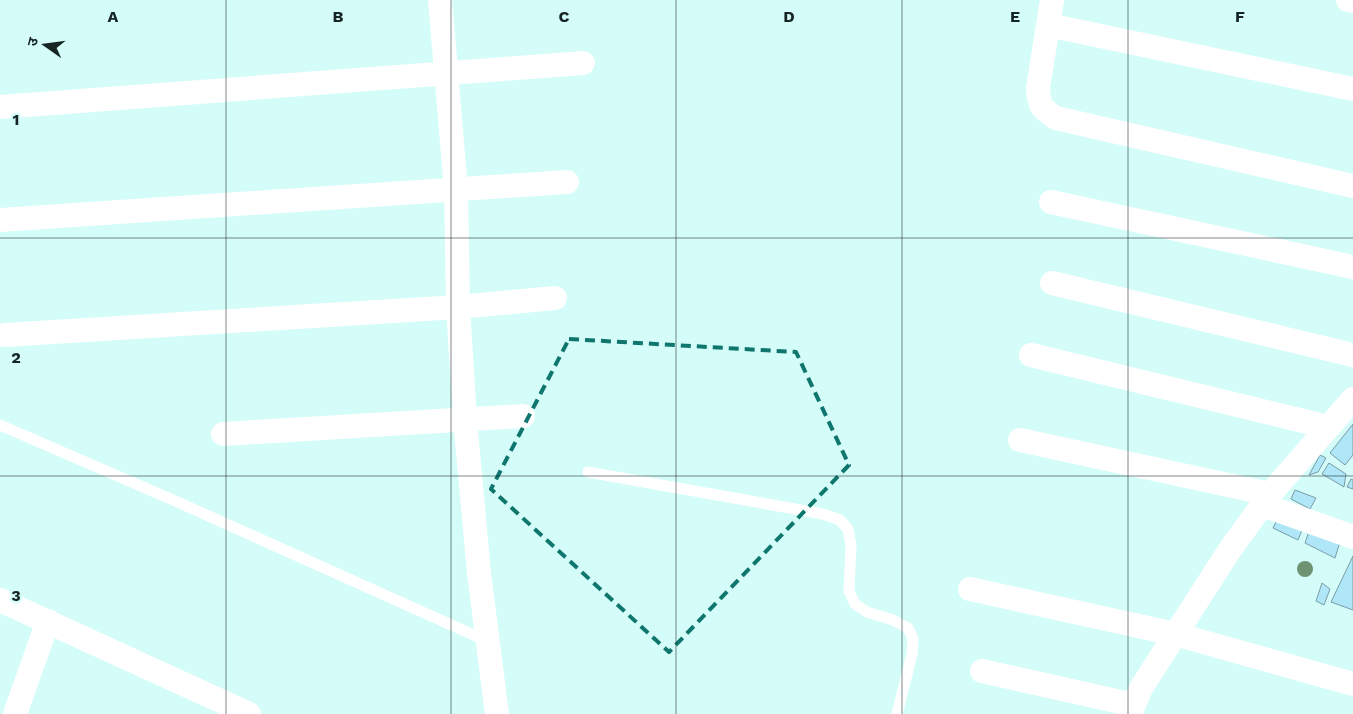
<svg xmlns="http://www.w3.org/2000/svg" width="1353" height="714" font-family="'Work Sans','Noto Sans Devanagari',sans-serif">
  <rect width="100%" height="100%" fill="#d4fcf9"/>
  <path fill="#afe7f8" stroke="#7a9ca7" d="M1353 424V455L1345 465 1330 453Z
    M1320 455 1326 458 1318 472 1309 475Z
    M1329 463 1346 474 1344 487 1322 474Z
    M1351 479 1353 480V489L1347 487Z
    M1295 490 1316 498 1310 509 1291 499Z
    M1280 514 1304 525 1298 540 1273 528Z
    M1311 525 1340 542 1335 558 1305 543Z
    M1353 556V610L1331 602Z
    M1322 583 1330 589 1324 605 1316 601Z"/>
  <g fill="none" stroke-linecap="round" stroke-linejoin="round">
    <path stroke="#fff" stroke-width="11" d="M0 425 173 500 487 641
      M588 472 823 514 840 520 848 529 851 545 849 591 855 604 867 612 893 620 908 628 913 639 912 654 897 714"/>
    <path stroke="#fff" stroke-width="24" d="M440 0 456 190 458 307 465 420 479 573 497 714
      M1052 0 1038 88C1039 105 1041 109 1056 118L1353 186
      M1348 0 1353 1
      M1048 25 1353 89
      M0 107 583 63
      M1051 202 1353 267
      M0 220 567 182
      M1052 283 1353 355
      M5 335 458 307 555 298
      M1031 355 1328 427
      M223 434 523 416
      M1020 440 1270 494
      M1263 505 1353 537
      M970 589 1175 634 1353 684
      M0 600 249 714
      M982 671 1134 705
      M15 714 48 621
      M1130 714 1141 688 1229 551 1270 494 1353 399"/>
  </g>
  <circle fill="#6d9372" cx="1305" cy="569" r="8"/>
  <path fill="none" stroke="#0f766e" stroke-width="4" stroke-dasharray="10 6" stroke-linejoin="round" d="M569 339 796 352 849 465 669 652 491 489Z"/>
  <path fill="none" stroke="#162524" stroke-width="1" stroke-opacity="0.55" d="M226 0V714M451 0V714M676 0V714M902 0V714M1128 0V714M0 238H1353M0 476H1353"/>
  <g font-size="16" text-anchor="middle" font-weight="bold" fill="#162524" stroke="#d4fcf9" stroke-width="4.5" stroke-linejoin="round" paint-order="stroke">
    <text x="113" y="22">A</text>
    <text x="338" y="22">B</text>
    <text x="564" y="22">C</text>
    <text x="789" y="22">D</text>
    <text x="1015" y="22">E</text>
    <text x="1240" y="22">F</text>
    <text x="16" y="125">1</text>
    <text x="16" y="363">2</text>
    <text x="16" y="601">3</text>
  </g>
  <g transform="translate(45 45) rotate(284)" stroke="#d4fcf9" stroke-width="4" paint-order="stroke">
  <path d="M0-4L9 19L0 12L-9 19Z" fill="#162524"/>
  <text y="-8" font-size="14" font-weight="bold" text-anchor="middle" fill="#162524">उ</text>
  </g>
</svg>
